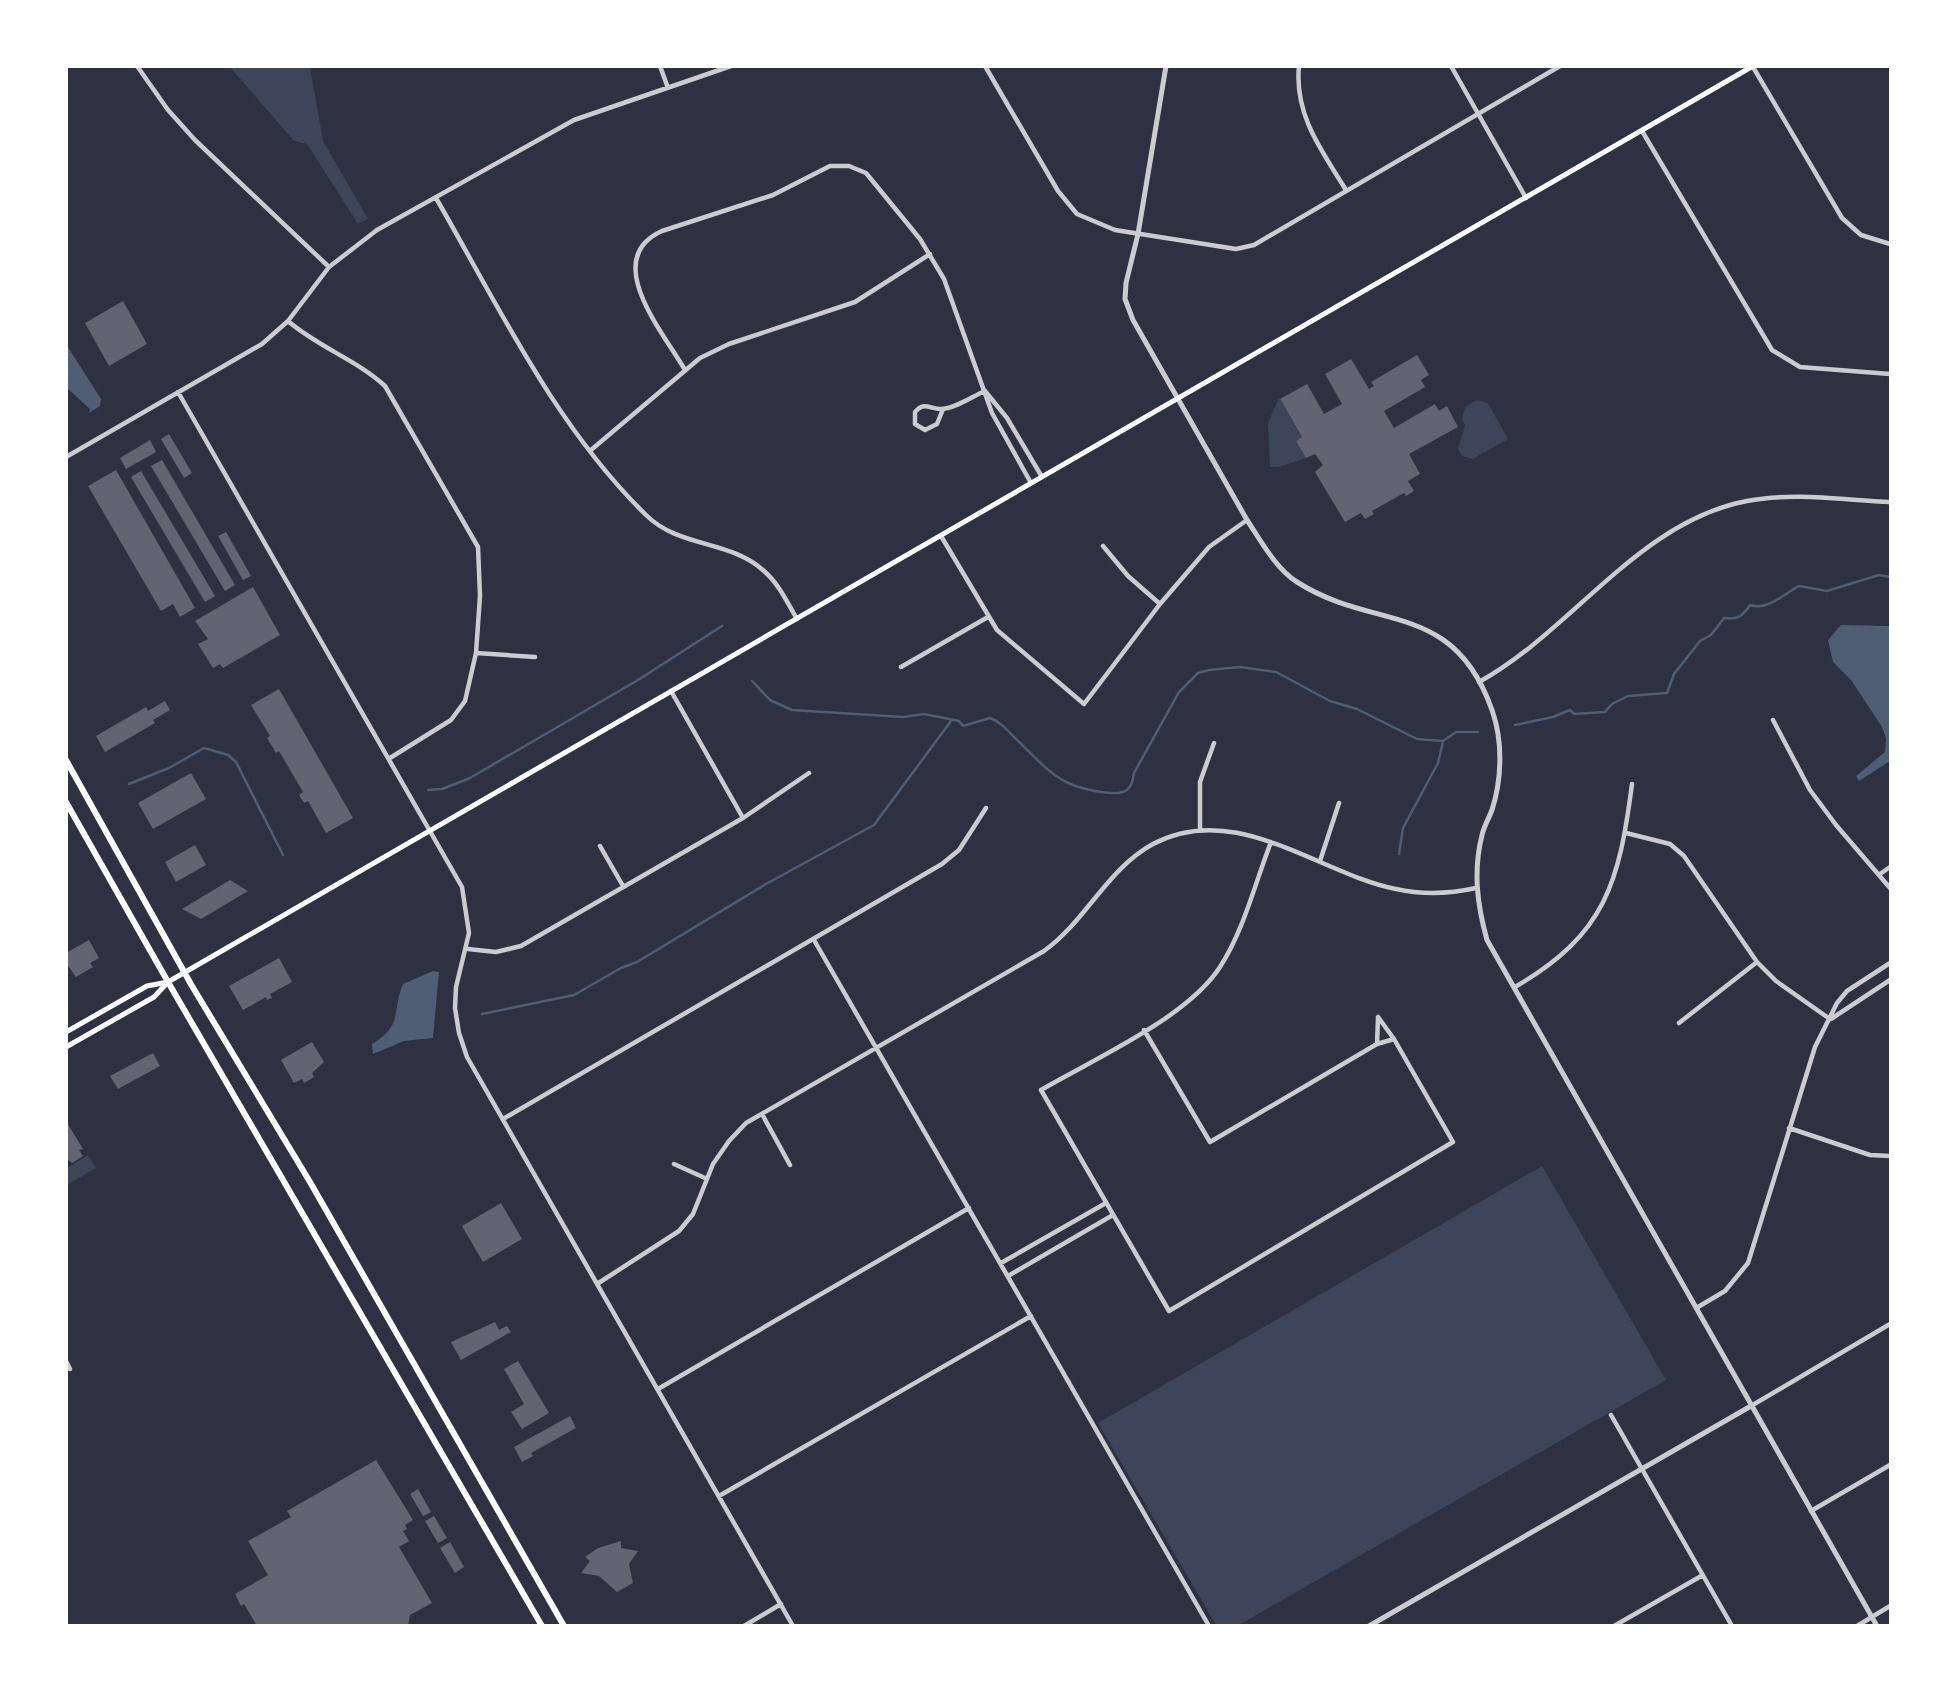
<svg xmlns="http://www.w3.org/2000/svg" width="1957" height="1692" font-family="'Source Sans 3',sans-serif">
  <rect width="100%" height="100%" fill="#2d3142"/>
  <path fill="#3c4559" d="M230 67H310L323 141 368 219 358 224 307 144 294 141Z
    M1279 398 1302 437 1296 441 1306 458 1279 467H1270L1268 423Z
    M1477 400 1488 403 1508 439 1473 459 1462 456 1458 449 1465 425 1462 419 1465 407Z
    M88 1155 96 1168 67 1185V1168Z
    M1542 1166 1666 1380 1239 1625H1216L1098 1423Z"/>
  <path fill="#4f5d75" d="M66 344 101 399 100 406 89 413 90 409 67 388Z
    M1841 625 1890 626V761L1859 781 1856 776 1885 752 1886 738 1882 727 1851 680 1833 662 1828 640Z
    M433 971 439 972 433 1038 404 1041 373 1054 372 1044C404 1025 391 1012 403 984Z"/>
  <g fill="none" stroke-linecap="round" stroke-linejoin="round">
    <path stroke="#4f5d75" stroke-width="2.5" d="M752 681 770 700 792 710 903 717 924 714 959 721 963 726 990 718C1001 722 1007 730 1015 738 1050 771 1058 788 1110 793 1126 794 1132 790 1134 773L1179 692 1198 673 1209 670 1240 667 1276 672 1330 701 1357 709 1417 739 1443 741 1456 732H1478
      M1515 725 1553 717 1570 710 1574 714 1605 712 1612 704 1628 696 1667 693 1674 674 1700 641 1711 635 1724 618C1737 620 1743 616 1750 605 1767 611 1784 594 1799 586L1827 591 1879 575 1890 577
      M129 784 169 768 204 748 228 755 236 762 283 855
      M428 790 442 789 470 778 638 680 722 626
      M1399 854 1403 828 1438 763 1443 742
      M482 1014 574 995 621 968 637 962 766 884 874 825 951 721"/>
  </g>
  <path fill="#626471" d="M123 301 147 344 109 366 85 323Z
    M1417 355 1429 375 1421 380 1425 387 1384 411 1394 428 1435 404 1439 411 1447 406 1458 427 1409 454 1420 474 1408 481 1414 491 1406 496 1404 493 1372 511 1374 514 1365 519 1361 513 1345 522 1315 472 1323 465 1315 454 1306 458 1296 441 1302 437 1280 399 1307 384 1324 414 1342 404 1325 374 1351 359 1369 389 1374 386 1371 382Z
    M169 434 192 473 184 478 161 439Z
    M150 440 156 452 126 469 120 458Z
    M162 460 235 585 225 591 151 466Z
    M116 470 195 608 180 617 173 604 161 611 88 486Z
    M141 471 215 596 205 602 131 477Z
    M226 532 251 576 243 580 218 536Z
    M253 587 280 635 223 668 220 664 213 668 198 644 208 639 195 621Z
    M279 689 353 818 326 833 308 801 304 803 299 795 303 792 279 751 276 753 267 738 270 736 251 705Z
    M165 701 170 710 153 720 155 723 105 752 96 736 146 707 148 711Z
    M191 773 206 799 153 829 138 803Z
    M195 845 206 865 176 882 165 862Z
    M230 880 248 891 201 919 182 909Z
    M89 940 99 958 90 963 93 967 76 977 66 963V953Z
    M279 958 292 982 270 994 272 998 267 1000 266 997 243 1010 229 986Z
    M312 1042 324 1062 312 1073 314 1077 304 1083 302 1079 294 1083 281 1060Z
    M153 1053 160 1066 118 1089 110 1076Z
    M66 1121 83 1149 79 1150 83 1156 72 1163 66 1158Z
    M501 1203 522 1239 483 1262 462 1226Z
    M495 1322 499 1330 507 1326 511 1332 461 1360 451 1342Z
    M518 1361 549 1413 522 1429 511 1412 524 1404 504 1369Z
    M570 1416 576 1428 531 1453 533 1456 522 1462 514 1447Z
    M376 1460 413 1520 405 1525 407 1529 403 1531 409 1541 399 1547 432 1603 410 1615 408 1626H257L244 1604 241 1606 235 1594 268 1575 248 1541 291 1517 287 1511Z
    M418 1489 431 1512 423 1516 410 1494Z
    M434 1516 447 1538 438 1543 425 1521Z
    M621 1541V1548L638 1551 629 1564 633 1583 617 1592 599 1576 581 1573 590 1561 585 1557 598 1548Z
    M450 1542 464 1567 455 1573 440 1548Z"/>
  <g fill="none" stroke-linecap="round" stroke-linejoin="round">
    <path stroke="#caccd0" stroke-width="4.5" d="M137 66 168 110 195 140 329 267
      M660 66 668 88
      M985 66 1058 191 1077 214 1115 230 1236 249 1254 245 1560 66
      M1299 66C1294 115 1322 151 1346 190
      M1451 66 1526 198
      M1753 67 1842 218 1861 235 1890 244
      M1642 131 1772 350 1800 367 1890 374
      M436 198C499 307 555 426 646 515 679 548 731 540 764 571 779 584 787 602 797 619
      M288 321C318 347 357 360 385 386L478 547 480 596 476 653 465 701 451 720 390 758
      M685 370C663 332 600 259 662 231L773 195 830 166H849L866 173 920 239 944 279 992 413 1031 483
      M985 391 1007 418 1042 477
      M178 392 462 887 469 933 456 987 455 1008 459 1033 467 1057 793 1626
      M943 409 937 424 925 430 915 424V412C925 401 929 409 941 409 954 409 973 396 985 391
      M591 450 700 358 729 344 855 302 930 254
      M66 457 262 344 288 321 329 267 377 230 574 120 731 66
      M941 536 997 630 1084 704 1160 604 1209 547 1247 520
      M1103 546 1128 576 1160 604
      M476 653 535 657
      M901 667 988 617
      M1479 682C1572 631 1639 521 1747 501 1793 492 1843 500 1890 502
      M671 691 743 818
      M1773 720 1810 790 1836 825 1890 888
      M1200 830V782L1214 743
      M1626 833 1670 844 1684 856 1757 962 1776 981 1830 1019
      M1271 842C1255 883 1244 930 1220 967 1187 1018 1094 1059 1041 1090L1169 1311 1453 1142 1394 1039 1378 1017
      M600 846 623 886
      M1320 861 1339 803
      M1880 874 1890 867
      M814 940 1209 1626
      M468 949 496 952 521 946 743 818 809 773
      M1515 987C1606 934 1619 883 1632 784
      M1831 1019 1890 980
      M1679 1023 1757 962
      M1144 1030 1210 1142 1377 1044 1378 1018
      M1377 1044 1394 1039
      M762 1114 790 1165
      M503 1119 942 864 959 850 986 808
      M1789 1128 1870 1155 1890 1156
      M674 1164 705 1178
      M1001 1263 1106 1203
      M1008 1276 1113 1215
      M597 1284 679 1231 693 1214 713 1164 729 1141 746 1123 1044 951C1086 921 1107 869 1153 844 1236 800 1317 873 1396 889 1423 895 1449 894 1476 888
      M1698 1307 1725 1291 1748 1263 1815 1047 1837 1003 1847 991 1890 963
      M66 1361 70 1369
      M658 1389 969 1208
      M1751 1406 1890 1324
      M1611 1415 1732 1626
      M719 1496 1031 1316
      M1811 1511 1890 1465
      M744 1626 781 1604
      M1614 1626 1703 1575
      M1857 1626 1890 1606"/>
    <path stroke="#caccd0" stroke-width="5" d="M1166 66 1138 234 1126 283 1125 299 1133 320 1247 520C1261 541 1276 569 1297 582 1375 632 1453 599 1492 710 1503 741 1502 779 1492 810 1489 818 1484 826 1482 835 1473 871 1477 904 1487 940L1877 1626
      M1369 1626 1751 1406"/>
    <path stroke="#fff" stroke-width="5" d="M66 1032 147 986 168 982
      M66 1047 154 997 168 982 1753 66"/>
    <path stroke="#fff" stroke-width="6" d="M66 760 192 986 310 1182 564 1626
      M66 802 168 982 542 1626"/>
  </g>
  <rect width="1957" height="1692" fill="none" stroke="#ffffff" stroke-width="136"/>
</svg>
